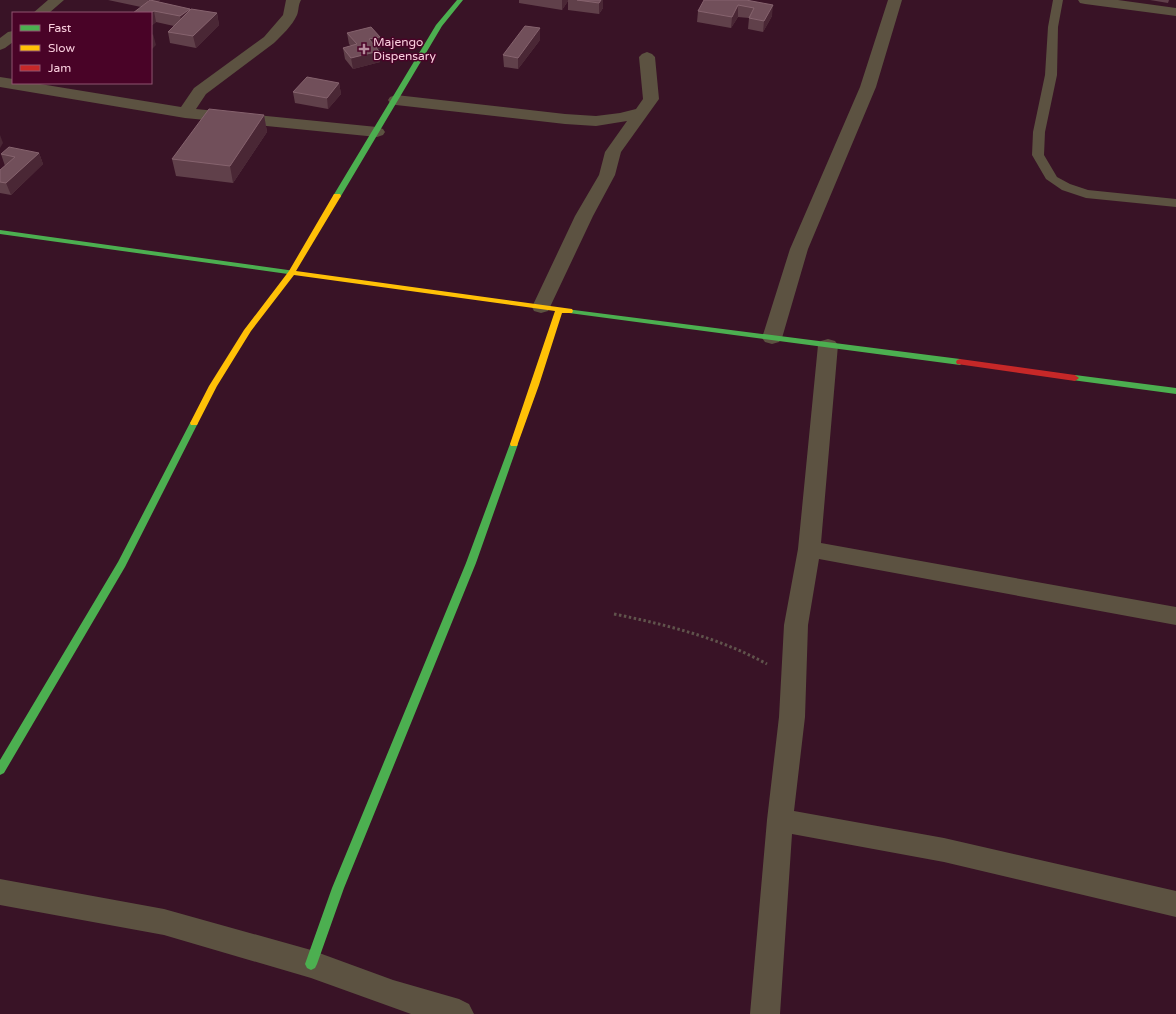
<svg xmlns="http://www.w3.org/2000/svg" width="1176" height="1014" font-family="'Varela Round',sans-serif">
  <rect width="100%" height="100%" fill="#391326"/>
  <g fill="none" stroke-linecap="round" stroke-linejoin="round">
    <path stroke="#60534c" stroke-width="3" stroke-dasharray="2.5 2.5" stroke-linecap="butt" d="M614 614C668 625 719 638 767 664"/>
    <path fill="#5c5241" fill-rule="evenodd" d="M1053 0H1063L1058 27 1057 75 1045 132 1044 155 1057 177 1070 184 1088 190 1176 199V207L1086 198 1062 190 1046 179 1032 155 1033 132 1045 75 1048 27Z"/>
    <path fill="#5c5241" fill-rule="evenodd" d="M48 0H64L49 13H33Z
      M286 0H301C298 5 299 10 297 15 292 26 282 35 274 43L206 94 196 109 377 127 383 129 385 132 383 135 377 137 185 118 0 87V77L13 79V83H34L181 107 194 88 264 37 283 15Z
      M888 0H902L876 87 808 249 782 338 779 342 772 344 765 342 762 338 790 249 860 87Z
      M1078 0H1118L1176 8V16L1085 4 1080 3Z
      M13 31V42L5 48 0 50V38L8 32Z
      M647 52 652 54 655 57 659 99 621 152 615 175 593 216 550 307 548 311 541 313 534 311 532 307 575 216 599 175 605 152 627 121 596 126 565 124 396 105 390 103 388 100 390 97 396 95 565 114 596 116 620 113 636 109 643 99 639 57 642 54Z
      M828 339 835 341 838 345 821 543 1176 607V625L819 559 808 625 805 717 794 811 944 838 1176 891V917L944 862 792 834 780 1014H750L767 820 779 717 784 625 798 549 818 345 821 341Z
      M0 879 164 909 311 950 393 980 459 999 469 1004 474 1014H411L311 978 164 935 0 905Z"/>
    <path fill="#4caf50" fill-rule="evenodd" d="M457 0H463L442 26 341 196 340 198H334L333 196 436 25Z
      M0 230 295 271 299 273 295 275 0 234Z
      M566 309 960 359 964 362 960 365 569 313 565 311Z
      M1075 375 1176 388V394L1072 380 1071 378 1072 376Z
      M194 420 198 423 125 567 4 773 0 775V760L118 562 190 423Z
      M514 441 518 444 476 563 344 888 317 964 315 968 311 970 307 968 305 964 332 888 466 563 510 444Z"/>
    <path fill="#ffc107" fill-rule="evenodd" d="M334 194H340L341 196 296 271 572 309 573 311 572 313H562L539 385 517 446H511L510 444 555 311 294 275 251 331 217 386 197 425H191L190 423 209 386 244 330 289 271Z"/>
    <path fill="#c62828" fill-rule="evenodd" d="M960 359 1075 375 1079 378 1075 381 957 364 956 362 957 360Z"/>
  </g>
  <path fill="#60404a" d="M108 0H160L158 2 190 10 217 13 219 25 196 48 170 43 168 32 174 26 156 22 151 26V13L141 7Z
    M519 0H603V8L599 14 568 10V1L562 10 519 3Z
    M746 0 772 16 763 32 748 29 749 18 738 17 731 28 697 22 698 11Z
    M1150 0H1169L1168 3Z
    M347 33 380 37 381 48 377 49 379 51 380 62 353 69 345 59 343 48 351 46 349 44Z
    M540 40 518 69 504 67 503 55Z
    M339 83 341 94 328 109 295 103 293 92Z
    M264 115 267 132 233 183 176 176 172 159Z
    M39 153 43 164 11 195 0 193V170L5 166 1 154Z"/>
  <path fill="#4a2735" d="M148 0H160L150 9Z
    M562 0H568V1L562 10Z
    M601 0H603V8L599 14V3Z
    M738 5V17L731 28 732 17Z
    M773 5 772 16 763 32 764 21Z
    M190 9 192 20 183 28 180 16Z
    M154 11 156 22 151 26V13H150Z
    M217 13 219 25 196 48 193 36Z
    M540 28V40L518 69V58Z
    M153 34 156 45 151 50V36Z
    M380 37 381 48 370 51 369 39Z
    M379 51 380 62 353 69 351 58Z
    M339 83 341 94 328 109 327 98Z
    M264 115 267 132 233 183 230 166Z
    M0 135 3 143 0 148Z
    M39 153 43 164 11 195 6 183Z"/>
  <path fill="#714f5a" stroke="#86636e" d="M150 0 190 9 180 16 154 11 150 13H133Z
    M577 0H601L599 3Z
    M704 0H746L773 5 764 21 749 18 754 8 738 5 732 17 698 11Z
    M191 9 217 13 193 36 168 32Z
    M525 26 540 28 518 58 503 55Z
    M371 27 380 37 369 39 379 51 351 58 343 48 357 44 347 33Z
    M307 77 339 83 327 98 293 92Z
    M209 109 264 115 230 166 172 159Z
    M9 147 39 153 6 183 0 182V170L15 157 1 154Z"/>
  <path fill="#b68d9d" stroke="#490327" stroke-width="1.5" d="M362 43h4v4h4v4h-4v4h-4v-4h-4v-4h4z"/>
  <g text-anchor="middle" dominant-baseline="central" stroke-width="3" stroke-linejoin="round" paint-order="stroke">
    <g font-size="12" fill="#f9cedd" stroke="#490327" text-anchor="start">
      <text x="373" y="42">Majengo<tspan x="373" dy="14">Dispensary</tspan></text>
    </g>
  </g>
  <rect x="12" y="12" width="140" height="72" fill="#490327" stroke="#8f5470"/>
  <rect x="20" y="25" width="20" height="6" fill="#4caf50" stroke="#8f5470"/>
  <text x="48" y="32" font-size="12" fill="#f9cedd">Fast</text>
  <rect x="20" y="45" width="20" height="6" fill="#ffc107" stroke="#8f5470"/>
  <text x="48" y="52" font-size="12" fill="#f9cedd">Slow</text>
  <rect x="20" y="65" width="20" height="6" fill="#c62828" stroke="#8f5470"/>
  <text x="48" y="72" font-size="12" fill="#f9cedd">Jam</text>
</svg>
